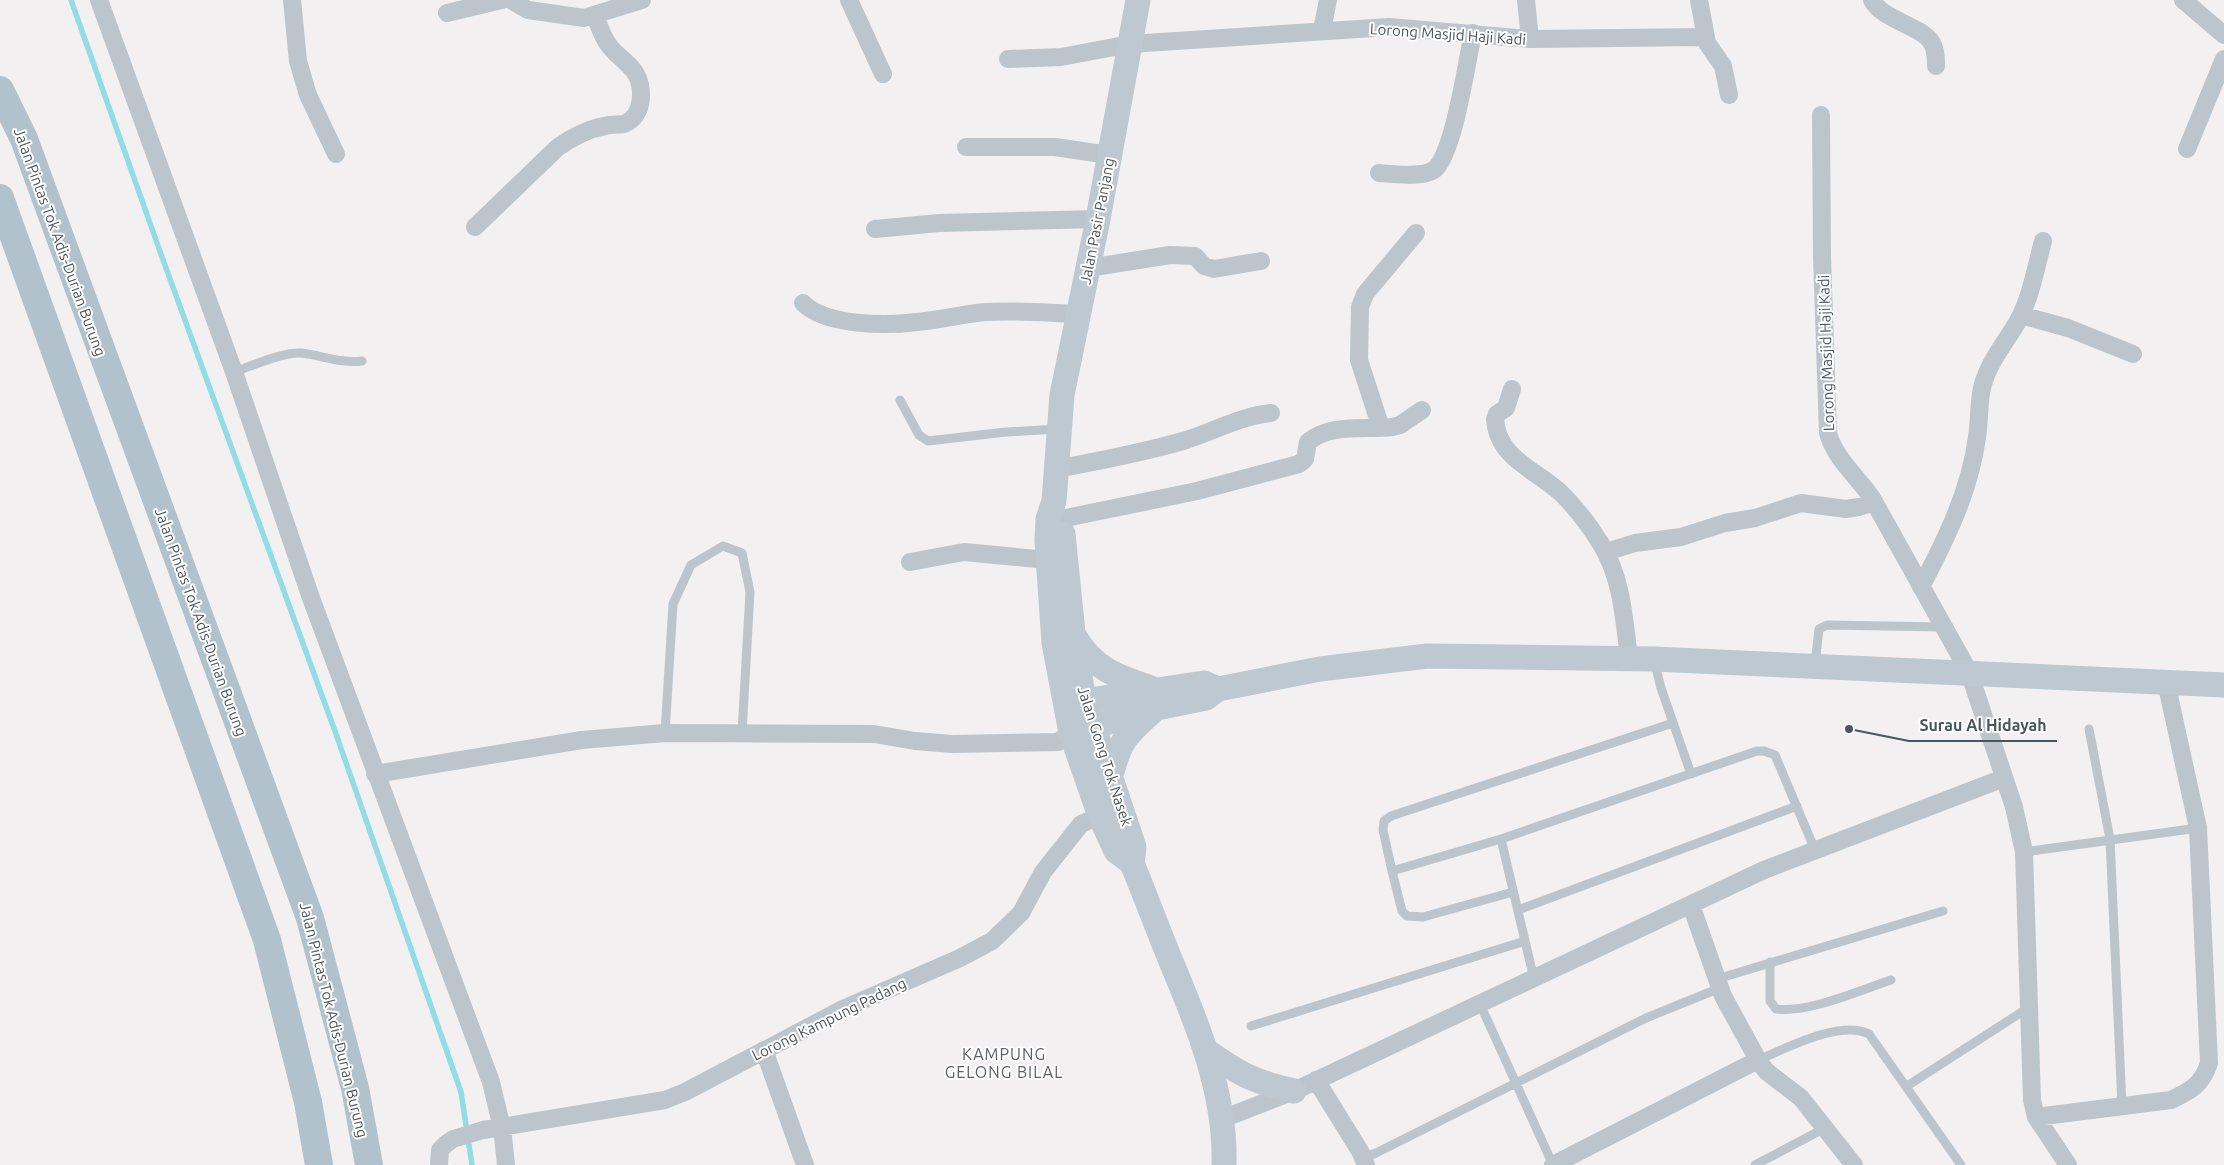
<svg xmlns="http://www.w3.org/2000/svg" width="2224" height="1165" font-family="Ubuntu,sans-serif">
  <rect width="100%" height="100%" fill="#f2f0f0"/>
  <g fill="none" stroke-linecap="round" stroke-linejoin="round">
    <path stroke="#92dde5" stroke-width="5.5" d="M71 0 162 257 336 734 461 1092 472 1165"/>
    <path stroke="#bcc5cb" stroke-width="9" d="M234 372C252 366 282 352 301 353 321 355 341 364 362 361
      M900 400 919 435 928 441 1006 432 1058 429
      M1654 660 1661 688 1691 774
      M1815 664 1819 629 1827 625 1943 627
      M2089 729 2110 839 2122 1106
      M665 733 673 604 691 565 723 546 742 553 750 592 742 733
      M1501 839 1534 979
      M2024 852 2198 828
      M1392 871 1383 830 1384 821 1391 816 1673 723
      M1513 892 1423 917 1407 916 1402 911 1392 871 1501 839 1757 751H1764L1775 755 1815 850
      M1518 910 1797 806
      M1770 962V1001L1776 1009C1809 1013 1858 991 1891 980
      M1717 979 1943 911
      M1480 1004 1553 1165
      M1251 1026 1525 941
      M1758 1060C1785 1049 1841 1019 1869 1034L1961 1165
      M1907 1086 2028 1008
      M1361 1153 1363 1155 1374 1154 1646 1018 1720 988
      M1755 1165 1825 1128"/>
    <path stroke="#bcc5cb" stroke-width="18" d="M99 0 234 372 311 598 491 1082 502 1128 506 1165
      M292 0 298 61 308 95 336 154
      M511 0 528 10 584 18 642 0
      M849 0 883 74
      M1526 0 1530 39
      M1699 0 1707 43 1723 66 1729 95
      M1872 0C1883 21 1921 25 1932 43 1936 50 1936 58 1936 66
      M2183 0 2224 35
      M447 13 502 0
      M1322 30 1328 0
      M1008 59 1061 57 1130 44 1389 27 1530 39 1705 37
      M1821 115 1822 257 1828 433C1835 459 1857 476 1872 498L1969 672 2014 807 2024 852 2032 1100 2036 1117 2068 1165
      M966 147H1055L1109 155
      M2187 149 2224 59
      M1379 173C1392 174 1425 178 1435 169 1454 152 1467 61 1473 33
      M475 227 557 148C571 138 587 129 605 126 611 124 618 125 624 124 644 117 645 86 634 71 626 60 615 55 608 44 602 36 599 25 595 16
      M875 229 939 223 1098 219
      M1088 268 1170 255 1195 256 1204 266 1214 269 1261 261
      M803 303C826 326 885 326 917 322 940 320 963 314 985 312 1016 310 1047 313 1078 314
      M2021 315 2068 328 2133 354
      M1512 389 1506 408 1497 414 1495 419C1498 459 1535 469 1561 493 1576 508 1590 526 1601 544 1622 578 1624 619 1629 658
      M1381 428 1359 360 1360 307 1365 294 1416 233
      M1056 469C1099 461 1141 453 1183 441 1213 432 1240 416 1271 413
      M1061 519 1197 491 1299 464 1305 459 1308 442C1331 423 1364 430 1392 427L1400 425 1422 410
      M1606 552 1635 543 1681 537 1725 523 1755 518 1801 503 1846 509 1859 507 1874 502
      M910 562 964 552 1048 560
      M1921 587C1946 539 1970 491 1977 437 1980 419 1978 402 1983 384 1990 360 2006 342 2018 321 2031 297 2036 267 2043 241
      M375 774 582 740 665 733 874 734 915 741 952 744 1058 742 1071 733
      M1691 905 1723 996 1758 1060 1766 1071 1801 1098 1854 1165
      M764 1050 805 1165
      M1316 1080 1360 1151 1366 1165
      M2036 1117 2171 1100C2190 1091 2202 1085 2209 1063L2198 828 2166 682
      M1222 1119 1294 1091 1764 870 2004 778
      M439 1165 440 1150 446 1144 453 1139 483 1130 665 1100 685 1092 843 1009 960 958 992 941 1021 913 1043 872 1081 824 1100 816
      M1553 1165 1758 1060"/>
    <path stroke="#bdc8d0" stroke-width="25" d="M1063 534 1073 633 1083 695 1134 847 1132 863C1145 895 1157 927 1170 959 1198 1025 1226 1093 1224 1165
      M1075 637C1093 669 1118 677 1151 688
      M1069 703 1204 683 1218 689
      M1071 733 1157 708 1206 698 1218 689 1320 669 1427 656 1654 659 2224 685
      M1110 779C1119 744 1123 737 1151 713
      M1132 863 1116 851 1100 816 1071 733 1054 643 1047 541 1048 519 1054 501 1062 395 1098 219 1138 0
      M1205 1050C1238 1073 1253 1082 1294 1091"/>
    <path stroke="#b2c2cc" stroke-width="28" d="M0 90 24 139 310 918 355 1088 369 1165
      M0 198 267 940 308 1102 319 1165"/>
  </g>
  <g text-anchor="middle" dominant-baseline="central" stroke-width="4" stroke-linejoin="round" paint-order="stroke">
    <g font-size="15" fill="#49555c" stroke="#fff">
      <text transform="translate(1448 34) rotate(4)">Lorong Masjid Haji Kadi</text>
      <text transform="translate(1097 221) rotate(-79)">Jalan Pasir Panjang</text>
      <text transform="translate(60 242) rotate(70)">Jalan Pintas Tok Adis-Durian Burung</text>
      <text transform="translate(1826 353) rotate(-92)">Lorong Masjid Haji Kadi</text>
      <text transform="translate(201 622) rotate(70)">Jalan Pintas Tok Adis-Durian Burung</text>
      <text transform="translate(1105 756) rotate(72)">Jalan Gong Tok Nasek</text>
      <text transform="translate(829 1019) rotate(-26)">Lorong Kampung Padang</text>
      <text transform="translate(334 1020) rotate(76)">Jalan Pintas Tok Adis-Durian Burung</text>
    </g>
    <g font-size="16" letter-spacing="1" fill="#5d6164" stroke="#fff">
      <text x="1004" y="1054">KAMPUNG<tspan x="1004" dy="18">GELONG BILAL</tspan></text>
    </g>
  </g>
  <path fill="none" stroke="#49555c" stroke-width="2" d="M1849 729L1909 741H2057"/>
  <circle fill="#49555c" stroke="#fff" stroke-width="2" cx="1849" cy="729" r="5"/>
  <g font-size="16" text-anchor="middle" font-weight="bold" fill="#49555c" stroke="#fff" stroke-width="4" stroke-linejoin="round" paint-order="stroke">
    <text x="1983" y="731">Surau Al Hidayah</text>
  </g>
</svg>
